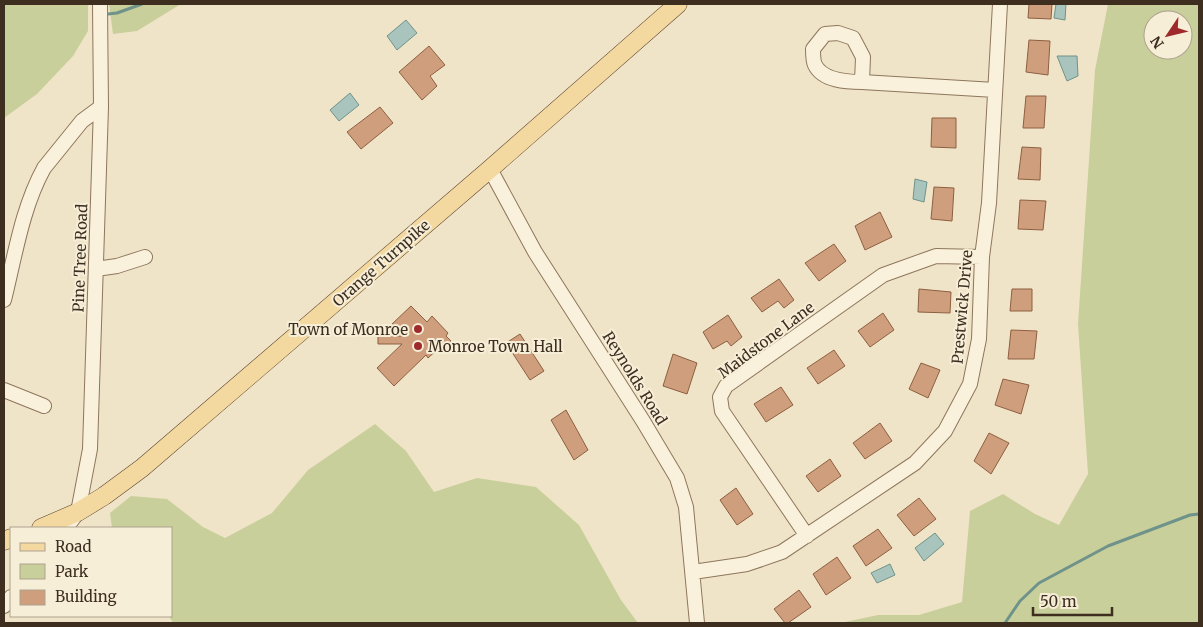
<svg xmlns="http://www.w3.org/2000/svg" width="1203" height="627" font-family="Merriweather,serif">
  <rect width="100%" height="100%" fill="#f0e4c8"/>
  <path fill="#c9cf9b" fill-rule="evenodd" d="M4 4H88V31L73 56 37 94 4 118Z
    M109 4H181L137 31 113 34Z
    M1108 4H1199V623H840L878 615H919L962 602 970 511 1003 494 1035 514 1059 525 1088 474 1078 324 1095 70ZM1153 20H1183V50H1153Z
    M375 424 406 451 434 492 477 478 536 487 579 525 621 600 638 623H173L169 616H171V528H112L110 513 131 496 167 499 203 527 225 538 272 513 308 470Z"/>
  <path fill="#a9c4bc" stroke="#6f938a" d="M1056 4H1066L1065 20 1054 18Z
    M406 20 417 33 397 50 387 36Z
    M1057 56H1077L1078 76 1067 81Z
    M350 93 359 105 339 121 330 110Z
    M915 179 927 182 924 202 913 199Z
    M935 533 944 544 924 561 915 548Z
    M890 564 895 575 877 583 871 573Z"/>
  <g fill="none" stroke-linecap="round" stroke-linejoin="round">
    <path stroke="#6f938a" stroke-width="3" d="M108 14 117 13 142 4
      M1005 623 1020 601 1039 583 1108 546 1190 515 1199 514"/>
  </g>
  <path fill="#cf9f7d" stroke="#8d5f41" d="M1029 4H1052L1051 19 1028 18Z
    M1029 40 1050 41 1048 75 1026 72Z
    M429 46 445 65 430 76 437 86 422 100 399 72Z
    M1026 96H1046L1044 128H1023Z
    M380 107 393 123 361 149 347 132Z
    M932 118H956V148L931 147Z
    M1022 147 1041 148 1040 180 1018 179Z
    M934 187 954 188 952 221 931 219Z
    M1020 200 1046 201 1043 230 1018 229Z
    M880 212 892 237 865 250 855 226Z
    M834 244 846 261 819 281 805 263Z
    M779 279 794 300 784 308 778 301 762 312 751 298Z
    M919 289 951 292 950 313 918 312Z
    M1012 289H1032V311H1010Z
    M411 306 427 322 432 316 448 333 446 336 451 341 442 351 439 348 428 358 426 355 394 386 377 368 402 344H378V336H402L391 325Z
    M883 313 894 330 870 347 858 331Z
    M728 315 742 337 731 346 727 341 713 349 703 332Z
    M1011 330 1037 331 1034 359H1008Z
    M520 334 544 371 530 380 506 343Z
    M834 350 845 366 818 384 807 368Z
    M673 354 697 363 687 394 663 386Z
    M921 363 940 370 928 398 909 389Z
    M1003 379 1029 385 1021 414 995 405Z
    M781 387 793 405 766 422 754 404Z
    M566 410 588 450 574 460 551 420Z
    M880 423 892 441 865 459 853 443Z
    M989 433 1009 443 991 474 974 461Z
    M830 459 841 476 818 492 806 476Z
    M736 488 753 514 737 525 720 500Z
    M919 498 936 519 914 536 897 515Z
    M878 529 892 548 866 566 853 546Z
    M837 557 851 578 826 595 813 574Z
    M799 590 811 607 788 623H785L774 609Z"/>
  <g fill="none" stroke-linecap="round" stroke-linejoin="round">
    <defs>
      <path id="minor" d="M862 82 863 57 853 38 838 33 825 34 813 49C813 53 813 61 815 65 823 81 847 82 862 82L995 90
        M490 169 535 252 643 421 677 478 686 507 697 623
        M96 269 117 266 145 257
        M4 300C15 256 22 208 44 168L82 121 101 107
        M4 390 44 406
        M66 528 78 512 90 449 101 107 100 4
        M807 536 722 411 720 397 726 386 883 275 936 256 982 257
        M693 572 747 564 782 552 915 463 945 431 970 384 979 339 982 257 989 203 1000 4
        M4 606 11 597"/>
      <path id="major" d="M41 528 78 512 104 496 142 468 490 169 678 4
        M4 541 11 538"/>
    </defs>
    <use href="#minor" stroke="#8d765c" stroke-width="16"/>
    <use href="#major" stroke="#5b4430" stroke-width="19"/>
    <use href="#minor" stroke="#faf1dc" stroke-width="14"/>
    <use href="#major" stroke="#f3d9a0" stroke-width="18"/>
  </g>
  <g fill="#9e2a2b" stroke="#f7eed8" stroke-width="2">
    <circle cx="418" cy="329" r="5"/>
    <circle cx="418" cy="346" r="5"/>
  </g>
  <g text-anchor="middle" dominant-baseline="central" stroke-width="4" stroke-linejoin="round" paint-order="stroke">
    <g font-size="15" fill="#3d2e20" stroke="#f7eed8">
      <text transform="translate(80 258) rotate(-88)">Pine Tree Road</text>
      <text transform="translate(381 263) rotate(-41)">Orange Turnpike</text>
      <text transform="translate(962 307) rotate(-85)">Prestwick Drive</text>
      <text transform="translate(766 340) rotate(-37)">Maidstone Lane</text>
      <text transform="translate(635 378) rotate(58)">Reynolds Road</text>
    </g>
    <g font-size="15" fill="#3d2e20" stroke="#f7eed8" text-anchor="end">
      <text x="408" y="329">Town of Monroe</text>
      <text x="428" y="346" text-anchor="start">Monroe Town Hall</text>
    </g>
  </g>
  <rect width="1203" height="627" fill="none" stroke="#3d2e20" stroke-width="10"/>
  <rect x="10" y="527" width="162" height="90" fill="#f7eed8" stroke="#ada18e"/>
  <rect x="20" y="543" width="25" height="8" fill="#f3d9a0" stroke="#ada18e"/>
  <text x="55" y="552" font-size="15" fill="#3d2e20">Road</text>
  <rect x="20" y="564" width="25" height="15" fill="#c9cf9b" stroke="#ada18e"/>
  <text x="55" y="577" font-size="15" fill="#3d2e20">Park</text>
  <rect x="20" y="590" width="25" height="15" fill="#cf9f7d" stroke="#ada18e"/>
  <text x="55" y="602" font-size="15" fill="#3d2e20">Building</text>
  <g transform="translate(1168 35) rotate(235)"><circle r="24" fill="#f7eed8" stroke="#ada18e"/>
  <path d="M0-4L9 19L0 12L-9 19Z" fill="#9e2a2b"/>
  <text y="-8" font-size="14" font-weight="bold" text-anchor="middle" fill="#3d2e20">N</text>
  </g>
  <path d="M1033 607v8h79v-8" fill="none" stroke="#3d2e20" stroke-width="2.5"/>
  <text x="1040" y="607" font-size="15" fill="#3d2e20" stroke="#f7eed8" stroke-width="4" paint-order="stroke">50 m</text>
</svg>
